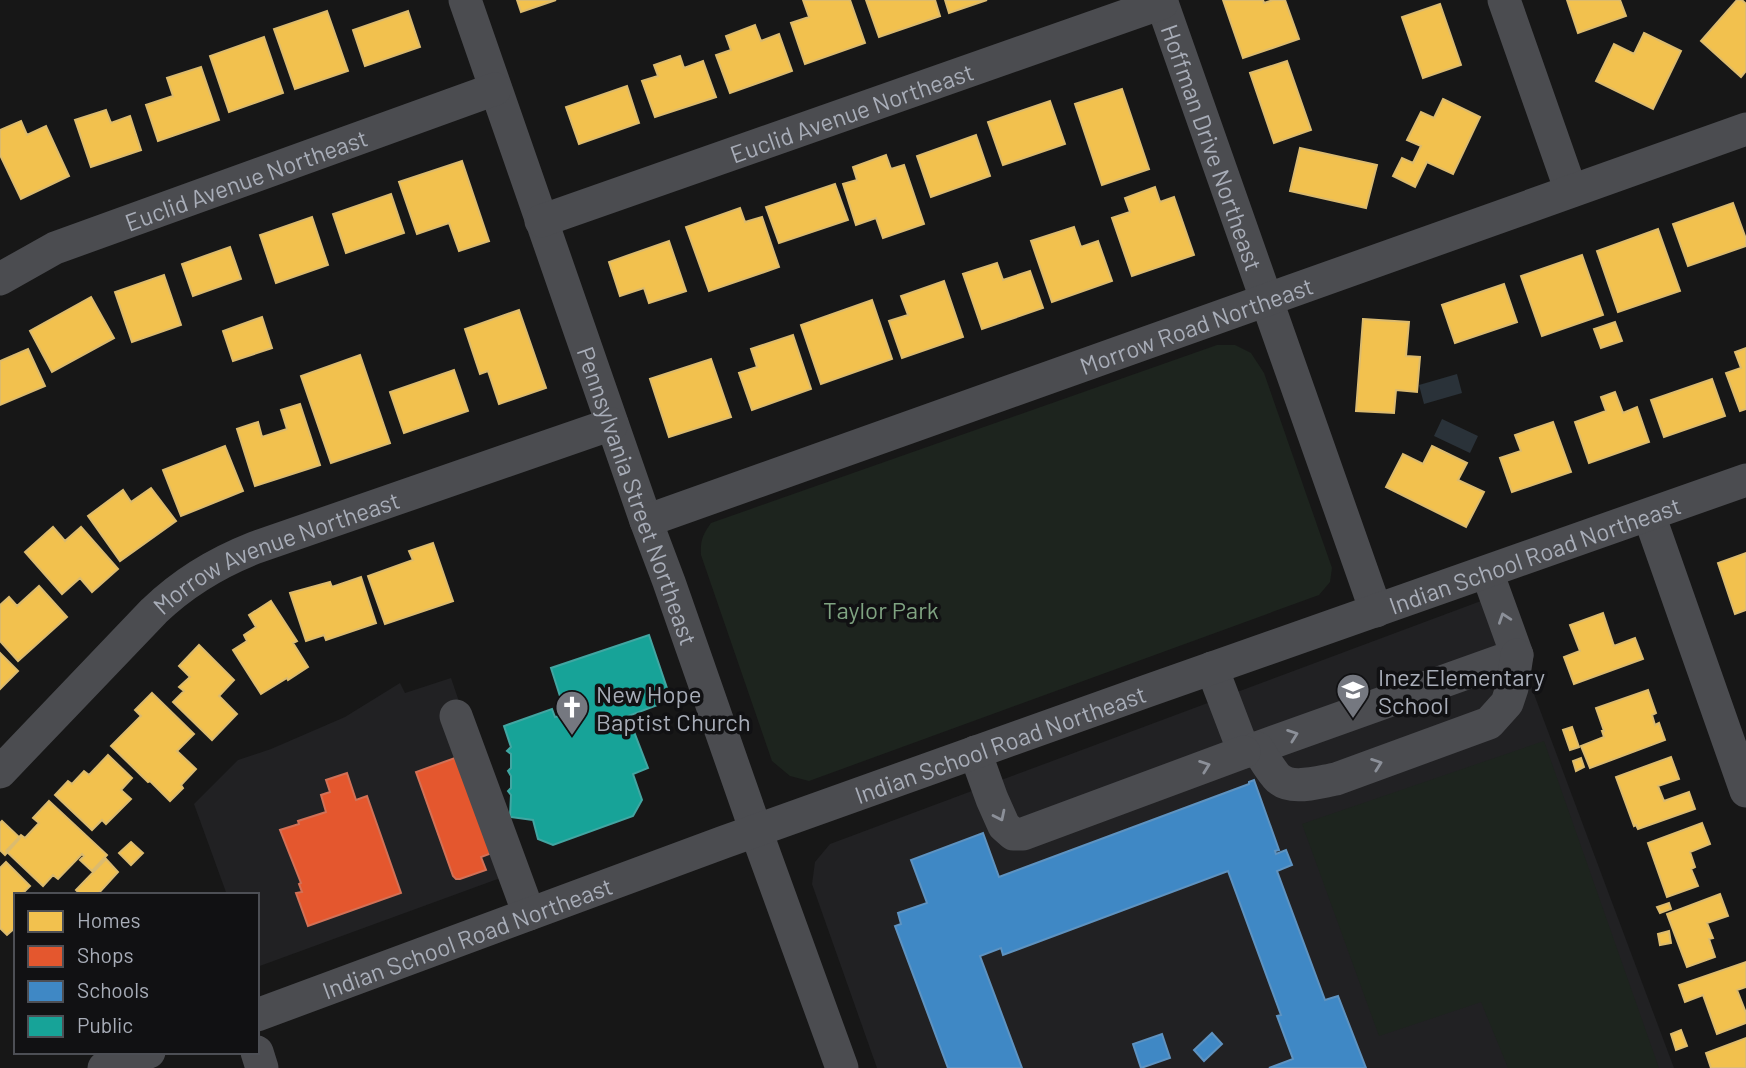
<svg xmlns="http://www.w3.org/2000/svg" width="1746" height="1068" font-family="Barlow,sans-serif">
  <rect width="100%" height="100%" fill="#171717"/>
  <path fill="#212123" d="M1497 595 1674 1068H877L812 884 815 862 830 844Z
    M451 678 517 872 257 967V895H227L194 804 238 760 271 749 345 717 400 683 405 693Z"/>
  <path fill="#1d241e" d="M1217 345H1235L1251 353 1264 373 1332 568 1330 582 1319 595 809 781 790 776 772 761 701 555C700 541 703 534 711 523Z
    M1544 741 1659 1068H1508L1481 1002 1379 1036 1302 824Z"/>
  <path fill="#2a3239" d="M1457 374 1462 393 1424 404 1419 385Z
    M1442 419 1478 436 1470 453 1434 436Z"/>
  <path fill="#f2c14e" stroke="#dcbb6e" stroke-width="2" d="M517 0H556L521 12Z
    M803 0H850L865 43 805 64 791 23 809 17Z
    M866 0H935L940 16 879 37Z
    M945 0H987L949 13Z
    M1223 0H1263L1264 3 1273 0H1285L1299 39 1243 58Z
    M1567 0H1620L1626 16 1578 33Z
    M1737 0H1742L1746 4V71L1741 77 1701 41Z
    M1440 4 1461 65 1423 78 1402 17Z
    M327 11 348 71 295 89 274 29Z
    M408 11 420 47 365 66 353 30Z
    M755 25 761 41 779 34 792 71 730 93 716 55 731 50 726 36Z
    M1644 33 1681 51 1653 109 1596 81 1614 44 1634 54Z
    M264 37 283 93 229 112 210 56Z
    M680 56 684 68 703 61 716 97 655 117 642 81 658 76 654 65Z
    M1287 61 1311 130 1274 143 1250 73Z
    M201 67 219 120 158 141 146 105 173 96 167 78Z
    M627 86 639 123 579 144 566 107Z
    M1122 89 1149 169 1102 185 1075 104Z
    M1443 99 1480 117 1453 174 1427 162 1415 187 1393 176 1402 158 1413 163 1421 146 1407 140 1421 112 1434 118Z
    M1050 101 1065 144 1003 165 988 122Z
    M106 110 111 123 130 116 141 150 91 167 75 120Z
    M21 121 27 135 46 126 69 176 21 199 0 155V130Z
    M976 135 990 176 931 197 917 156Z
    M1300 148 1377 165 1366 208 1290 191Z
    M886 155 891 169 904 165 924 224 883 238 876 218 856 225 843 184 857 180 853 167Z
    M462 161 489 241 459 251 449 223 417 234 399 182Z
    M835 184 848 220 779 243 766 207Z
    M1155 187 1160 202 1174 197 1194 255 1132 276 1112 218 1130 212 1125 198Z
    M391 194 404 233 346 253 333 214Z
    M1733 203 1746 239V246L1688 266 1673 224Z
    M740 208 745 222 762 217 779 267 709 291 686 227Z
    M312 217 328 265 276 283 260 235Z
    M1074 227 1081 247 1098 241 1112 281 1052 302 1031 241Z
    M1658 229 1680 291 1618 312 1597 251Z
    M669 241 686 291 649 303 644 288 620 296 609 262Z
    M230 247 241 279 193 296 182 264Z
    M1582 255 1603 315 1542 336 1521 276Z
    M997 263 1003 280 1030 271 1043 308 982 329 963 274Z
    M164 275 181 325 132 342 115 292Z
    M944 281 963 337 902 358 889 321 908 315 901 296Z
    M1504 284 1517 322 1455 343 1442 305Z
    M91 297 114 338 52 372 30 331Z
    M872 300 892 359 821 384 801 325Z
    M519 310 546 388 499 404 488 371 480 374 465 329Z
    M262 317 272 348 233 361 223 331Z
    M1363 319 1409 322 1406 356 1420 357 1417 392 1396 390 1394 413 1356 411Z
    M1615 322 1622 341 1601 348 1594 329Z
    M793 335 811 389 752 410 739 373 757 367 751 349Z
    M1746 348V409L1740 411 1726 373 1741 368 1735 352Z
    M28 349 45 386 0 405V361Z
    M360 355 390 443 331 463 301 376Z
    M711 359 731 417 669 437 650 379Z
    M454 370 468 411 404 433 390 392Z
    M1712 379 1725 416 1664 437 1651 400Z
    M1615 392 1623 413 1637 407 1649 442 1589 463 1575 422 1606 411 1601 397Z
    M300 404 320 465 255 486 237 429 258 422 262 437 287 429 281 410Z
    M1553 422 1571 472 1512 492 1500 458 1521 451 1515 435Z
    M225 446 243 491 181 516 163 470Z
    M1432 446 1467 463 1458 480 1484 492 1466 527 1386 487 1403 454 1423 464Z
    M151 488 176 521 120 561 88 516 123 490 131 502Z
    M53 527 65 541 81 527 118 569 92 592 80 578 62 594 25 552Z
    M433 543 453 601 385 624 368 576 413 560 409 551Z
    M1746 553V610L1735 614 1718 563Z
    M361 577 376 623 326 640 324 635 306 641 290 593 330 582 332 587Z
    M39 586 67 617 18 661 0 641V605L9 597 17 606Z
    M271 601 297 641 293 643 308 667 288 680 287 678 261 694 233 650 247 641 244 635 256 627 249 615Z
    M1603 613 1614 646 1635 638 1643 659 1574 684 1564 657 1580 651 1570 625Z
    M199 645 234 680 219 696 237 714 212 740 173 702 184 691 179 687 190 677 179 666Z
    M0 653 18 671 0 689Z
    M1648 690 1656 713 1652 715 1655 725 1659 723 1665 740 1590 768 1581 746 1604 737 1602 731H1604L1596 708Z
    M152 693 194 734 177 751 196 769 181 785 183 788 170 801 150 781 148 782 111 746 141 716 135 710Z
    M1572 727 1579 747 1570 750 1563 730Z
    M108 755 132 778 121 790 131 799 106 824 102 820 92 830 55 795 68 781 72 784 84 771 89 775Z
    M1671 757 1679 779 1658 786 1664 801 1689 792 1695 809 1638 829 1636 825 1634 826 1616 777Z
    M1581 758 1584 767 1576 771 1573 761Z
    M49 801 107 855 92 871 80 860 84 856 82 854 58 879 53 875 43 886 6 851 21 835 25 838 39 823 33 818Z
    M2 821 20 838 5 855 0 850V823Z
    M1702 823 1710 844 1690 852 1695 867 1691 869 1698 886 1667 897 1648 843Z
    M131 842 143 853 131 865 119 853Z
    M106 859 118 872 97 895H81L76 890Z
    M6 862 30 886 21 895H16V927L7 935 0 928V868Z
    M1720 894 1728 916 1707 923 1713 938 1709 939 1715 957 1687 967 1667 914Z
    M1669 903 1671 909 1660 913 1657 907Z
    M1669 931 1671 943 1660 945 1658 934Z
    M1746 962V987L1737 990 1746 1013V1023L1717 1034 1703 995 1685 1002 1679 985Z
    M1681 1030 1687 1046 1676 1050 1671 1034Z
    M1746 1038V1068H1711L1706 1053Z"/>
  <path fill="#e4572e" stroke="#d27157" stroke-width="2" d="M466 754 500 850 481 857 486 870 460 879H456L453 876 416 772Z
    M347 773 356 800 367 796 401 893 308 926 296 893 302 892 299 884 301 883 280 830 299 824 298 821 326 812 321 795 330 792 326 780Z"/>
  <path fill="#3f88c5" stroke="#5e93c1" stroke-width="2" d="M1254 780 1279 850 1275 851 1276 854 1286 850 1292 865 1277 871 1325 1000 1338 996 1366 1068H1269L1293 1059 1277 1016 1281 1015 1228 871 1003 955 1001 948 980 956 1022 1068H948L895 926 901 924 898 913 927 903 911 860 983 833 999 877 1249 784V782Z
    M1212 1033 1222 1044 1204 1061 1194 1050Z
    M1162 1034 1170 1058 1141 1068 1133 1044Z"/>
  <path fill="#17a398" stroke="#42a6a2" stroke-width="2" d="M649 635 671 700 628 716 648 768 633 774 642 800 633 816 553 845 538 839 533 820 510 817 511 795 508 791 511 788V776L508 771 511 768V754L507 751 511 747 504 726 552 709 555 717 566 715 551 668Z"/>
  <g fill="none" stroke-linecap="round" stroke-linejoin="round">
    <g stroke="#4b4c50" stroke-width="33">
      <path id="s1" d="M465 0 646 521 669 582 756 831 842 1068"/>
      <path id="s2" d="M1161 0 1376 611"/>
      <path d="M1504 0 1571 191"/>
      <path id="s3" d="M541 221 1162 3"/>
      <path id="s4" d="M0 279 55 248 495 89"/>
      <path d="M1649 515 1746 791"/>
      <path id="s5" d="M646 521 1746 129"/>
      <path d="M1212 668 1244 752 1257 748 1517 655 1487 572"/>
      <path d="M456 716 529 914"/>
      <path d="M1257 748C1263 757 1269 768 1276 776 1289 792 1318 782 1336 779L1489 723 1507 703 1512 688 1517 655"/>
      <path d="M975 752 992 799 1004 826 1013 834H1023L1244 752"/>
      <path id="s6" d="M0 772 154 611C183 583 216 563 254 548L612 424"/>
      <path id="s7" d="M257 1015 724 842 1147 691 1746 480"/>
      <path d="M257 1052 262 1068"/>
      <path d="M104 1068 149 1052"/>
    </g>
  </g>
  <defs><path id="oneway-chevron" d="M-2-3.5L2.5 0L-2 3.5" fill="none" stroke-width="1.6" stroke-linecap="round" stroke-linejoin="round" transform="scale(1.75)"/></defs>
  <g stroke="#8c9099">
    <use href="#oneway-chevron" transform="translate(1504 618) rotate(-109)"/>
    <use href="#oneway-chevron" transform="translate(1293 735) rotate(-20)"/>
    <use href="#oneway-chevron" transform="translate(1377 764) rotate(-20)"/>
    <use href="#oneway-chevron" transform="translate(1205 766) rotate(-20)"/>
    <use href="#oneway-chevron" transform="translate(1000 816) rotate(64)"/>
  </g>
  <defs>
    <symbol id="school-pin" viewBox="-11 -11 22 30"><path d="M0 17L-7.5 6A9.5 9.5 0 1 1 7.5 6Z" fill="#757880" stroke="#111113"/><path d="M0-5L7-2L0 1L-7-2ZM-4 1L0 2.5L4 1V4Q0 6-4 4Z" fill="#fff"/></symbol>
    <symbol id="church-pin" viewBox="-11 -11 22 30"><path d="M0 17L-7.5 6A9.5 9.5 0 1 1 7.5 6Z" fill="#757880" stroke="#111113"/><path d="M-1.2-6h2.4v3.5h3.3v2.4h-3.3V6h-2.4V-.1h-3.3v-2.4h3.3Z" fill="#fff"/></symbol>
  </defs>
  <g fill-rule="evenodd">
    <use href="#school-pin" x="1334" y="671" width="38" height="52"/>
    <use href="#church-pin" x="553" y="688" width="38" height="52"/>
  </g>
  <g text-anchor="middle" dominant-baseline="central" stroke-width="7" stroke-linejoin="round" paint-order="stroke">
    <g font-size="24" fill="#a8adb8" stroke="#111113">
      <text stroke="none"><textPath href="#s3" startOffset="329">Euclid Avenue Northeast</textPath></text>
      <text stroke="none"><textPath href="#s2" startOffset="156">Hoffman Drive Northeast</textPath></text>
      <text stroke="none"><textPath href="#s4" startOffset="266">Euclid Avenue Northeast</textPath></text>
      <text stroke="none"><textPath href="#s5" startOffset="584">Morrow Road Northeast</textPath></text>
      <text stroke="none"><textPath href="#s1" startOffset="525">Pennsylvania Street Northeast</textPath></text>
      <text stroke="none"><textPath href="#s6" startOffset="360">Morrow Avenue Northeast</textPath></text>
      <text stroke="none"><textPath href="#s7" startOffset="1358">Indian School Road Northeast</textPath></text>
      <text stroke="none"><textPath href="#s7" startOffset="791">Indian School Road Northeast</textPath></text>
      <text stroke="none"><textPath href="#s7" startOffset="224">Indian School Road Northeast</textPath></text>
    </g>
    <g font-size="24" fill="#7fa381" stroke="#111113">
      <text x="881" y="609">Taylor Park</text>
    </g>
    <g font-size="24" fill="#a8adb8" stroke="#111113" text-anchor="start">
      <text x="1378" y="676">Inez Elementary<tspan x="1378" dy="28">School</tspan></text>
      <text x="596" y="693">New Hope<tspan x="596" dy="28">Baptist Church</tspan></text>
    </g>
  </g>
  <rect x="14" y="893" width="245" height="161" fill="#111113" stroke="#4d4f55" stroke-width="2"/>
  <rect x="28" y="911" width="35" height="21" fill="#f2c14e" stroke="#4d4f55" stroke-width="2"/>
  <text x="77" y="928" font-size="21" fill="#a8adb8">Homes</text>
  <rect x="28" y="946" width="35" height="21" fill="#e4572e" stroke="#4d4f55" stroke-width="2"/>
  <text x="77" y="963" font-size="21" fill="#a8adb8">Shops</text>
  <rect x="28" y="981" width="35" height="21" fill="#3f88c5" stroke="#4d4f55" stroke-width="2"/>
  <text x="77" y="998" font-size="21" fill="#a8adb8">Schools</text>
  <rect x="28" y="1016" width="35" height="21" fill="#17a398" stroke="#4d4f55" stroke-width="2"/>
  <text x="77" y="1033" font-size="21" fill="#a8adb8">Public</text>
</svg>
